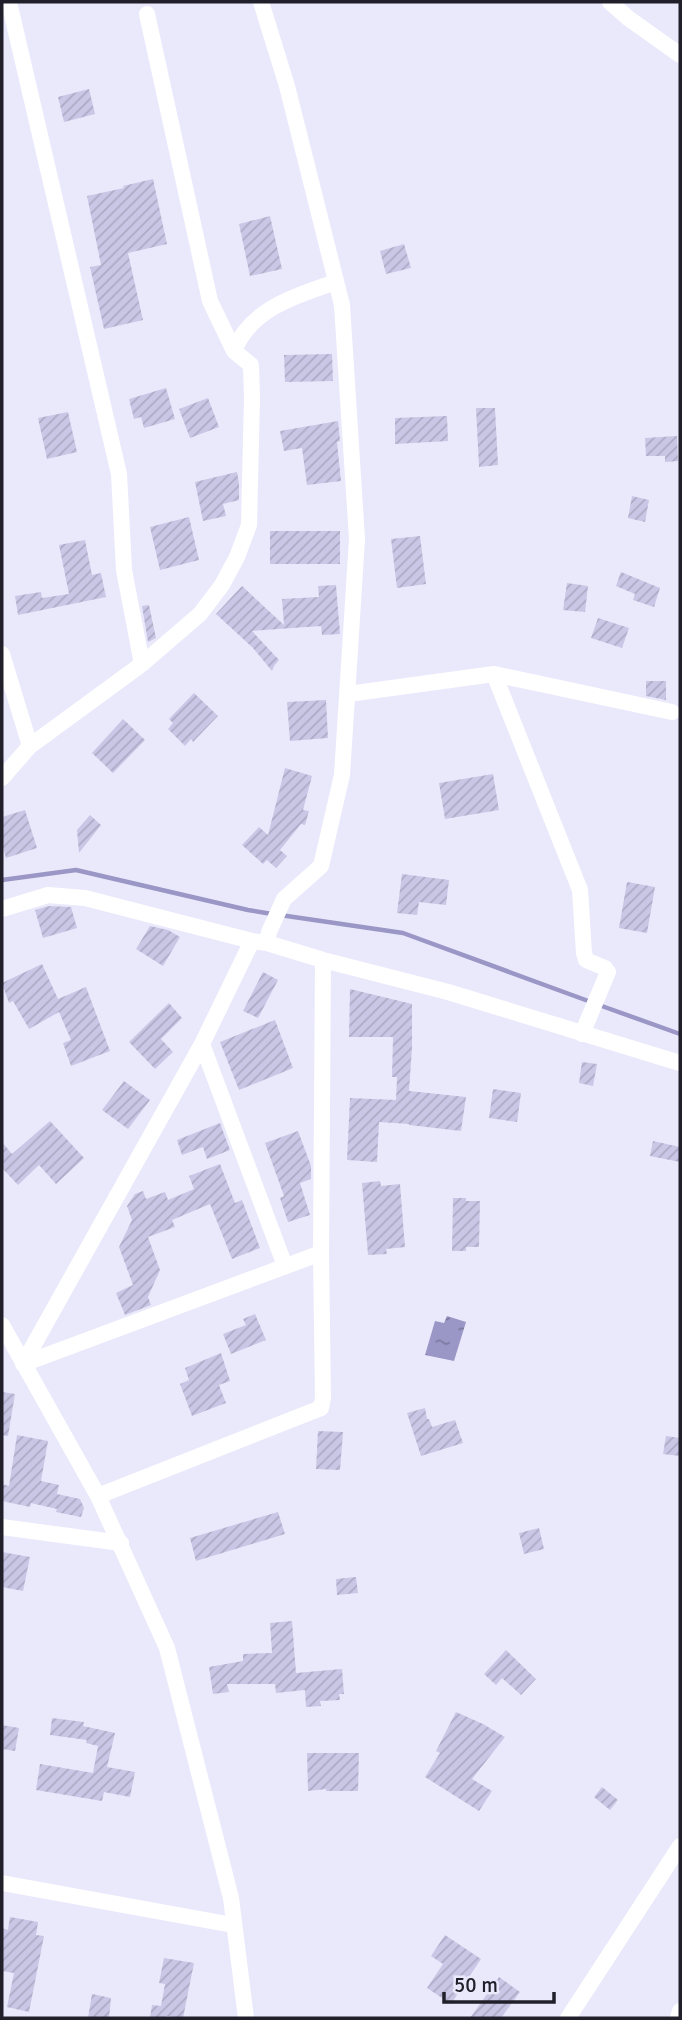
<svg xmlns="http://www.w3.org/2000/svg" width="682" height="2020" font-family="Signika,sans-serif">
  <defs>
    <pattern id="water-ripples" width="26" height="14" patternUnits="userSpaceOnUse" patternTransform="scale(1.75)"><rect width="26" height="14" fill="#9a96c5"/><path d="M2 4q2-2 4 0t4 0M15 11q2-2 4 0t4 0" fill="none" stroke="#7d7aa0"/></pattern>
    <pattern id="building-hatch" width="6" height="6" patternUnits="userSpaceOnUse" patternTransform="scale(1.75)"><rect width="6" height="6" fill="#c9c7e5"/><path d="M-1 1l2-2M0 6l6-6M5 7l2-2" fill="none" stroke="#acaac5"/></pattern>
  </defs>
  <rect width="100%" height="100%" fill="#eae9fc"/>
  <path fill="url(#water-ripples)" d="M447 1316 466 1322 454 1361 425 1355 435 1321 444 1323Z"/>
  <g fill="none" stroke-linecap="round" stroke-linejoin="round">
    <path stroke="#9a96c5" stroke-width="4.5" d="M2 880 76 870 248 910 272 914
      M280 915 403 933 591 1002
      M599 1005 680 1034"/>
  </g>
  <path fill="url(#building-hatch)" d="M89 89 95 114 64 122 58 97Z
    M153 179 167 244 128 253 143 320 104 329 90 267 101 265 87 196 124 188 123 186Z
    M270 216 282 269 250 276 239 224Z
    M404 244 411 268 386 274 380 251Z
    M332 354 333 381 285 382 284 355Z
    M166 388 175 419 144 428 141 417 134 419 129 399Z
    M208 398 219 427 190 438 179 409Z
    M476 408H495L498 465 479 467Z
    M68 412 77 452 47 459 38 418Z
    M447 416 448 441 395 444V418Z
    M338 421 340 441 337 442 341 481 307 485 302 448 284 451 280 431Z
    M677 436 678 461 665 462V456H646L645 438Z
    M237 472 239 483V500L223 504 226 516 203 521 195 482Z
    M632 496 649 500 645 522 628 518Z
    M189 517 199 560 160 570 150 527Z
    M270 531H340V564H270Z
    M420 536 426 584 397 588 391 539Z
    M85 540 92 575 101 573 106 597 18 615 15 596 41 592 42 598 69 594 59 545Z
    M621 572 660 588 654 607 633 600 635 594 616 586Z
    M567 583 588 586 585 612 563 610Z
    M336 585 340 634 322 635 321 626 252 631 279 660 274 666 272 671 253 648 216 614 242 586 284 625 282 599 319 597 318 586Z
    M149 605 156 638 148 642 142 606Z
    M598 618 629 628 622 648 591 638Z
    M646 681H666V700L646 696Z
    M194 693 218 716 193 742 191 739 185 746 168 729 173 723 169 719Z
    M326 700 328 738 290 741 287 702Z
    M123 719 145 740 113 773 92 753Z
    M285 768 312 776 303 810 309 811 305 825 301 824 280 850 287 856 276 868 267 860 263 864 242 845 259 827 268 835Z
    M493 774 499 810 445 819 439 783Z
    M25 810 37 848 6 858 2 843V817Z
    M90 815 101 825 79 853 77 830Z
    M402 874 449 880 446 905 419 902 417 915 397 913Z
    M627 882 655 887 647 933 619 928Z
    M49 906 71 907 77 928 43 938 35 910Z
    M150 926 168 930 180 937 163 966 136 949Z
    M42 964 58 999 86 987 110 1051 71 1066 63 1043 71 1040 59 1012 29 1029 13 1001 9 1003 2 983Z
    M263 972 278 980 258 1018 243 1011Z
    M350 989 412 1004V1048L409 1091 466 1097 461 1131 409 1125V1124L379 1122 377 1162 347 1160 350 1098 396 1100 397 1077H392L393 1037H349Z
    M169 1003 182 1018 161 1039 173 1052 155 1069 129 1042Z
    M275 1020 293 1068 239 1090 220 1042Z
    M582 1062 597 1064 593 1086 579 1083Z
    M124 1081 150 1100 128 1129 102 1110Z
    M493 1089 521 1093 517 1122 489 1118Z
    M50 1121 84 1158 56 1184 39 1165 18 1185 2 1168V1142L12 1154Z
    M220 1123 230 1150 207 1159 203 1147 182 1155 177 1140Z
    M298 1131 311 1166V1179L300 1183 310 1215 288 1222 280 1198 284 1196 265 1143Z
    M653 1141 680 1147V1162L650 1156Z
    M220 1164 235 1203 242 1200 260 1248 232 1259 210 1204 172 1220 175 1227 148 1237 160 1270 148 1297 151 1305 125 1315 116 1293 133 1285 119 1247 132 1220 127 1206 135 1194 143 1191 146 1199 165 1192 168 1200 194 1189 189 1176Z
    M380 1181 381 1186 400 1184 405 1247 386 1249 387 1254 368 1255 362 1183Z
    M453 1198H466V1201H480L479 1247H466V1251H452Z
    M255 1314 266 1340 231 1354 223 1334 246 1325 243 1319Z
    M221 1353 230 1381 219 1385 226 1403 192 1416 180 1384 189 1380 185 1368Z
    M2 1392 15 1394 8 1436 2 1435Z
    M425 1408 427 1419H429L432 1427 455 1420 463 1443 421 1456 407 1413Z
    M318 1431 343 1432 340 1470 316 1469Z
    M17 1435 48 1441 41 1481 59 1485 57 1494 80 1499 84 1508 81 1517 56 1512 57 1509 31 1503 30 1507 2 1501V1484L9 1486Z
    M666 1436 680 1438V1456L663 1454Z
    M278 1512 285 1534 196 1561 190 1538Z
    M539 1528 544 1549 524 1554 519 1533Z
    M2 1552 30 1557 23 1591 2 1587Z
    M356 1577 358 1593 337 1595 336 1579Z
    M292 1621 296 1673 342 1669 344 1694H339L340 1700 320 1701 321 1706 306 1707 305 1690 276 1693 275 1684H227L229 1692 213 1694 209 1667 243 1661V1654L272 1653 270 1623Z
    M506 1650 536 1679 521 1695 502 1678 496 1685 484 1674Z
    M456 1712 483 1724 505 1737 472 1779 492 1791 479 1811 425 1777 440 1753 436 1751Z
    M52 1718 84 1722 83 1726 115 1733 107 1767 135 1772 130 1797 104 1792 102 1801 36 1790 40 1764 93 1773 98 1746 86 1743 87 1740 50 1735Z
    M2 1725 19 1728 15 1751 2 1749Z
    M307 1753H359L358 1791H326V1789L308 1791Z
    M602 1787 618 1800 610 1810 594 1797Z
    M10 1917 38 1922 36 1935 44 1936 29 2012 7 2007 14 1973 2 1971V1928L8 1930Z
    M445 1935 481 1959 451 2004 427 1988 443 1964 431 1956Z
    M164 1958 194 1963 183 2018 166 2016V2018H150L152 2005 161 2006 165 1984 159 1983Z
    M499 1977 520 1992 501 2018H470Z
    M92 1994 111 1998 109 2018H88Z"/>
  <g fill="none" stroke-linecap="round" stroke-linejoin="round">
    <path stroke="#fff" stroke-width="16" d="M9 2 119 474 124 570 142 664
      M261 2 287 86 342 305 357 539 342 775 321 866 284 899 269 932 267 943
      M610 2 628 18 680 55
      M147 14 210 301 234 351
      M2 654 30 746
      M494 674 672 712
      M348 694 494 674 580 890 584 953 586 960 605 968 608 972 582 1034
      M2 778 30 746 142 664 200 614 222 585 237 557 249 525 252 398 251 365 234 351C250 309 297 295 336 282
      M2 909 48 895 85 898 252 941 267 943 323 960 448 992 680 1063
      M202 1044 285 1266
      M2 1325 98 1496 167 1648 231 1898 246 2018
      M23 1364 202 1044 252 941
      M23 1364 321 1253
      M98 1496 321 1408 323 1398 321 1253 323 960
      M2 1527 121 1543
      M2 1883 233 1925
      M568 2018 680 1846
      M678 2018 680 2011"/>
  </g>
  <rect width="682" height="2020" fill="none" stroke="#201f2a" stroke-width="7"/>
  <path d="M444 1992v10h110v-10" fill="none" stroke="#201f2a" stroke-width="3.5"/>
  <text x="454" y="1992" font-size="21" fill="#201f2a" stroke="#eae9fc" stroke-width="5" paint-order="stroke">50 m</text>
</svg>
